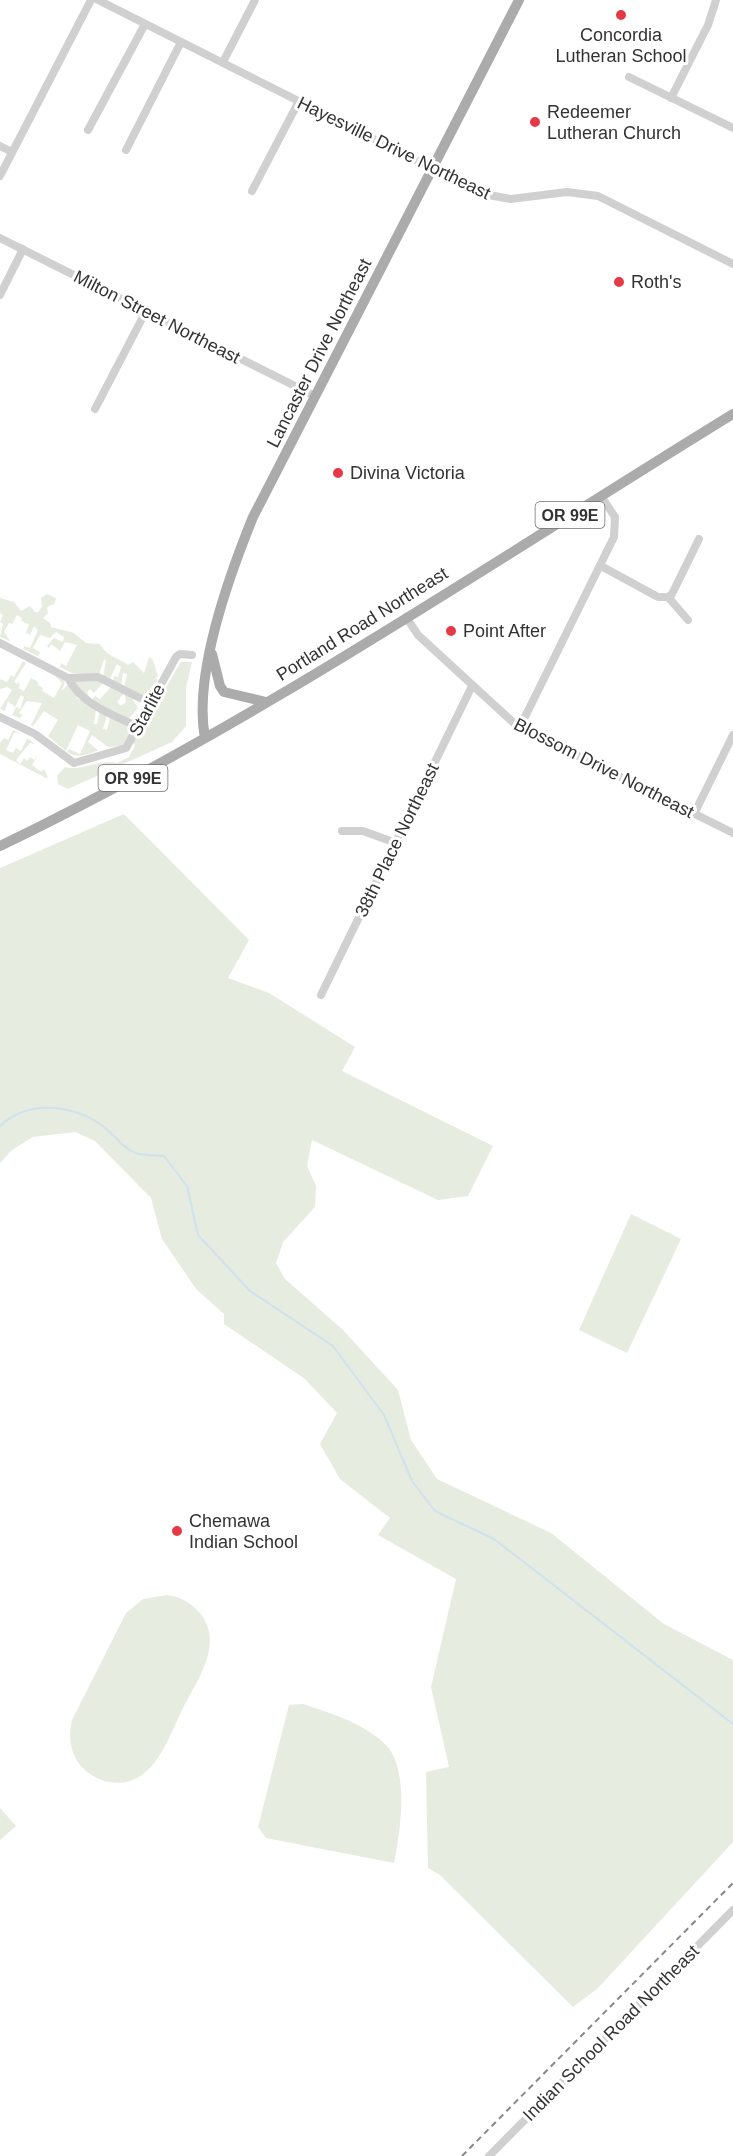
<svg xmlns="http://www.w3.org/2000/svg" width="733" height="2156" font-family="Arial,sans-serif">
  <rect width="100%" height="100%" fill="#fff"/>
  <path fill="#e6ecdf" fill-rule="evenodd" d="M47 594 56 598 54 604 47 607 48 613 43 618 50 623 51 627 74 633 86 643 100 644C106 656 119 658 128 665L133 662 144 673 149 657 153 660 158 677 155 678 158 680 146 694 139 696 124 688 127 674 123 673 121 685 113 682 114 676 118 677 121 667 117 664 109 681 103 677 106 661 104 659 99 675 72 673 60 667 61 663 66 666 77 645 65 642 60 651 51 644 49 648 47 646 54 638 63 642 64 637 56 632 50 638 40 635 33 648 40 652 38 656 23 649 24 646 30 648 38 630 34 626 30 635 26 633 29 624 21 621 22 618 17 615 12 624 9 623 4 632 10 641 0 637 3 624 0 622 3 615 0 613V598L14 602 21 611 30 606 35 612H38L42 607 41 598Z
    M23 661 26 663 14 682 18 684 20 680 19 688 24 691 31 678 38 682V685L43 688 42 691 54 698 62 683 55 676 65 681 62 691 68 684 75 685V682L86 678 103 683 94 693 90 689 87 692 91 701 95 696 100 699 111 687 124 693 117 702 121 706 126 702 125 694 132 698 138 708 125 723 132 728 123 746 108 747 92 735 88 742 98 750C87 755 78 759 67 752L69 749 80 754 90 731 78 725 66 751 48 736 58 720 44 711 33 726 31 725 42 703 27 701 19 713 23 715 20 718 12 715 16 707 20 709 24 697 21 695 15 707 8 701 5 711 0 709 12 690 7 687 0 689V679L7 682 11 675 14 677ZM83 696 107 709 110 714 121 716V719L110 718 107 730 103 729 107 715 100 711 97 724H94L96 709 76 697Z
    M181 662H192L186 688V726L172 742 68 789 58 784 57 776 65 767C83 772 99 758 117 763L129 757 135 746 133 742Z
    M13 730 19 733H14L6 750 13 753 16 748 21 751 27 738 35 744 30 743 16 760 20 764 24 758 27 761 30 757 34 760 39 753 32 765 41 772 44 769 48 777 46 778 0 754V743L4 738 8 740Z
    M124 814 249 940 228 978 269 993 355 1047 342 1071 493 1146 468 1196 438 1200 312 1140 307 1166 316 1186 315 1207 283 1242 276 1263 285 1279 343 1330 398 1390 411 1440 437 1479 551 1533 664 1624 733 1660V1842L597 1989 573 2007 440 1875 428 1868 426 1772 449 1767 431 1687 456 1579 378 1535 390 1518 340 1479 320 1444 337 1413 305 1379 224 1324V1314L196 1289 162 1239 151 1198 95 1141 75 1132 33 1137 12 1150 0 1163V868Z
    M631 1214 681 1239 627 1353 579 1330Z
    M167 1595C180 1597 190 1602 199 1612 225 1642 198 1679 183 1708 168 1738 153 1790 109 1782 99 1780 89 1775 82 1767 70 1754 68 1737 72 1720L126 1613 143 1599Z
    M303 1704C332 1714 364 1723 386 1745 410 1770 400 1833 394 1863L266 1838 258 1827 289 1705Z
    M0 1808 16 1826 0 1840Z"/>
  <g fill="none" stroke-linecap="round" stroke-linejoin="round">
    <path stroke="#cfe2ee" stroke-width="2" d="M0 1126C27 1100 70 1104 100 1124 113 1132 120 1147 136 1153 144 1156 155 1155 164 1156L187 1186 198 1235 250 1291 333 1346 384 1415 412 1481 435 1511 494 1539 733 1724"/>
    <path stroke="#d0d0d0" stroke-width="8" d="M98 0 483 194 511 199 567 192 598 196 733 264
      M223 62 255 0
      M629 77 733 128
      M671 98 708 25 716 0
      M88 130 145 24
      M0 146 12 152
      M126 150 181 42
      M0 176 91 0
      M252 191 299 101
      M0 238 315 396
      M0 295 23 249
      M95 409 146 311
      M601 566 658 597H668L688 620
      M668 597 672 594 699 539
      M406 617 418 635 516 725 733 833
      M0 643 68 678
      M0 717 35 734 74 763 126 748 176 657 180 654 192 655
      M138 727C112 714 82 705 68 678L98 677 150 703
      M520 727 614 537 615 517 601 496
      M694 814 733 735
      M342 831H363L396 843
      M321 995 472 686
      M489 2156 733 1910"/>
    <path stroke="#ababab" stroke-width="10" d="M212 654 220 686 224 692 266 702
      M205 738C193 675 229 576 253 517L519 0
      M0 846C256 723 492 562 733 414"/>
    <path stroke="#888" stroke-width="2" stroke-dasharray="6 4.5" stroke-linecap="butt" d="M462 2156 733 1883"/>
  </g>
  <g fill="#e63946" stroke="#fff" stroke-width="2">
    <circle cx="621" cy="15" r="6"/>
    <circle cx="535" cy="122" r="6"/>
    <circle cx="619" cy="282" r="6"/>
    <circle cx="338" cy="473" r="6"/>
    <circle cx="451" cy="631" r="6"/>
    <circle cx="177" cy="1531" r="6"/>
  </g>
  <g text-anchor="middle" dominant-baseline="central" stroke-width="6" stroke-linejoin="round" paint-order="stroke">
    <g fill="#fff" stroke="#707070" stroke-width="1.5">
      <rect x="535.5" y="502" width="69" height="26" rx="4.5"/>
      <rect x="98.5" y="765" width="69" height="26" rx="4.5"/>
    </g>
    <g font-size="16" font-weight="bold" fill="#333">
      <text x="570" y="515">OR 99E</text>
      <text x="133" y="778">OR 99E</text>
    </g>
    <g font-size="18" fill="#333" stroke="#fff" text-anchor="start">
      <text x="621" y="35" text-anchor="middle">Concordia<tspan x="621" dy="21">Lutheran School</tspan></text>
      <text x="547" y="112">Redeemer<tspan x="547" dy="21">Lutheran Church</tspan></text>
      <text x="631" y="282">Roth's</text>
      <text x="350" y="473">Divina Victoria</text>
      <text x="463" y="631">Point After</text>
      <text x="189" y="1521">Chemawa<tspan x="189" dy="21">Indian School</tspan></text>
    </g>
    <g font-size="18" fill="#333" stroke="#fff">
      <text transform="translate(394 148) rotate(26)">Hayesville Drive Northeast</text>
      <text transform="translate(157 317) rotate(27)">Milton Street Northeast</text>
      <text transform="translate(319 353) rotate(-63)">Lancaster Drive Northeast</text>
      <text transform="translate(362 624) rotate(-32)">Portland Road Northeast</text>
      <text transform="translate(147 710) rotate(-62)">Starlite</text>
      <text transform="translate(604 768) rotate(27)">Blossom Drive Northeast</text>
      <text transform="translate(397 840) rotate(-64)">38th Place Northeast</text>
      <text transform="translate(611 2033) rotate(-45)">Indian School Road Northeast</text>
    </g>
  </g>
</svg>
